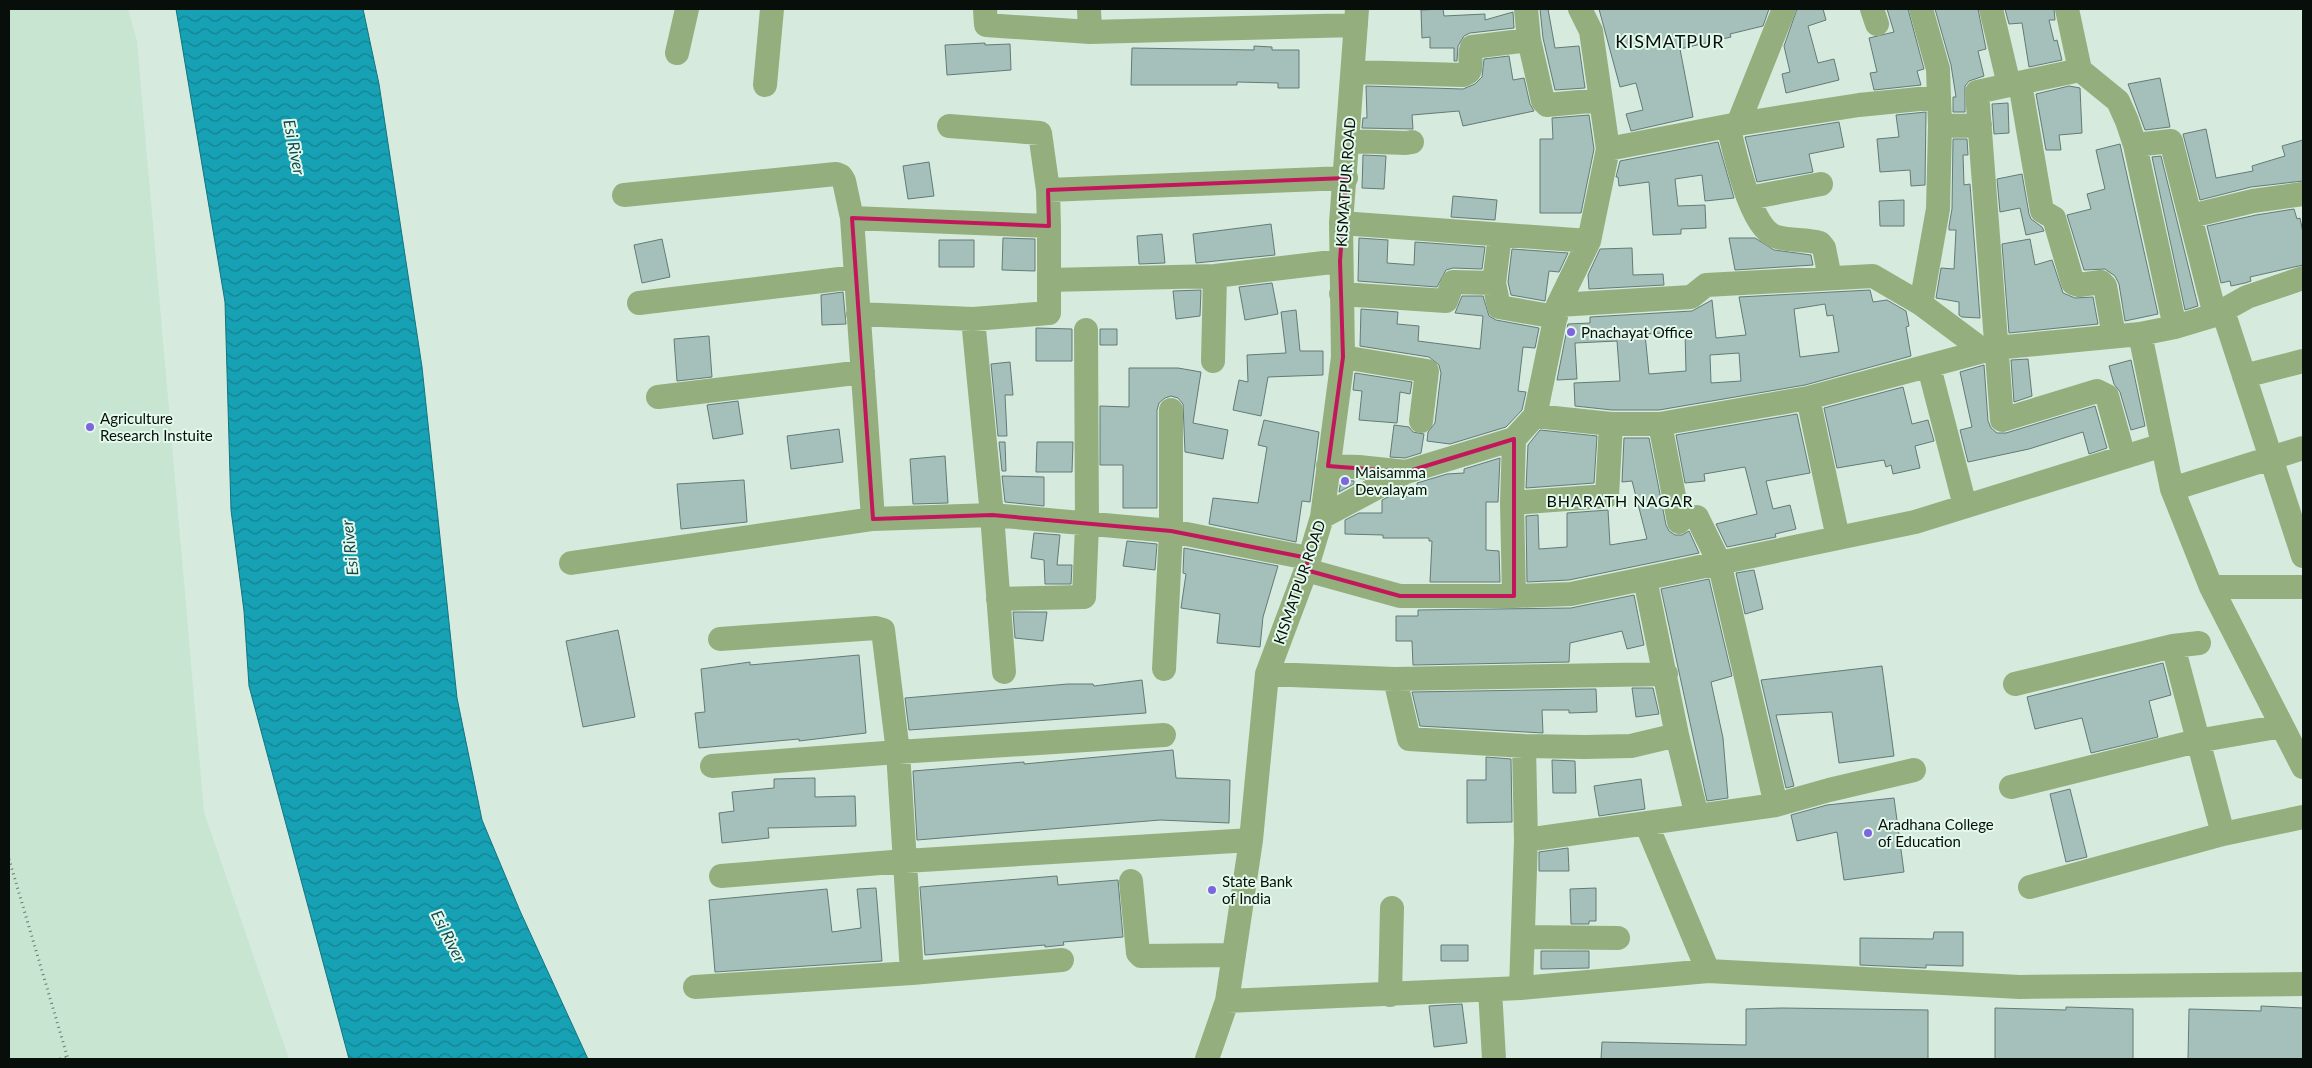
<svg xmlns="http://www.w3.org/2000/svg" width="2312" height="1068" font-family="Lato,sans-serif">
  <defs>
    <pattern id="water-waves" width="16" height="10" patternUnits="userSpaceOnUse" patternTransform="scale(1.25)"><rect width="16" height="10" fill="#17a1b4"/><path d="M0 5q4-4 8 0t8 0" fill="none" stroke="#138291"/></pattern>
  </defs>
  <rect width="100%" height="100%" fill="#d6ebde"/>
  <path fill="#c8e5d2" d="M9 9H128L137 41 204 812 289 1059H9Z"/>
  <path fill="url(#water-waves)" stroke="#127581" d="M176 9H363L379 84 422 367 457 698 482 820 520 911 588 1059H349L249 686 244 611 231 510 225 302Z"/>
  <path fill="#a5bfba" stroke="#627b77" fill-rule="evenodd" d="M1443 9 1444 16 1485 14V20L1513 12 1514 28 1470 33 1464 36 1458 46 1457 61H1454V48H1430V37L1422 38 1421 10Z
    M1540 9H1548L1555 48 1579 46 1585 88 1555 90 1543 38Z
    M1599 9H1769L1763 26 1730 34 1731 37 1680 49 1693 117 1631 131 1626 114 1643 110 1636 83 1620 87Z
    M1797 9H1823L1826 20 1808 26 1818 63 1834 59 1839 80 1786 93 1782 74 1790 72 1784 46Z
    M1887 9H1908L1924 69 1917 71 1921 85 1874 90 1870 73 1877 72 1869 38 1894 32Z
    M1935 9H1978L1986 49 1978 51 1984 76 1969 81 1965 86V112H1953V97H1956L1951 65Z
    M2005 9H2054L2055 20H2049L2054 41 2057 40 2062 60 2029 67 2022 23 2009 24Z
    M985 43V45L1010 44 1011 70 947 75 945 45Z
    M1254 46 1272 47V50H1299V88H1278V83L1237 82V85H1131L1132 48 1254 50Z
    M1509 56 1513 80 1524 78 1530 104 1534 111 1463 126 1459 111 1412 115 1413 129 1362 128 1363 118H1367L1366 86 1463 89 1475 84 1482 77 1484 59Z
    M2160 78 2170 127 2145 130 2128 84Z
    M2069 86 2080 88 2082 133 2059 135 2061 150H2046L2036 94Z
    M2008 103 2009 133 1994 134 1992 104Z
    M1926 112 1925 185 1911 186 1910 170 1880 172 1877 139 1899 137 1896 115Z
    M1589 115 1594 149 1581 213H1540V139H1553L1552 118Z
    M1839 122 1844 147 1809 154 1813 172 1757 182 1745 137Z
    M2206 129 2216 178 2253 171 2252 166 2285 156 2282 146 2303 140V181L2251 187 2200 200 2183 134Z
    M1953 139H1967L1968 155H1963L1964 185 1970 184 1980 318 1962 317 1959 315V302L1936 298 1941 268 1954 269 1956 230H1949V226L1952 209Z
    M1718 142 1734 198 1705 201 1702 175 1675 179 1678 206 1705 205 1706 228 1681 229V234L1653 235 1649 182 1619 186 1618 177H1616L1620 161Z
    M2120 144 2158 314 2125 321 2119 284 2115 276 2105 269 2084 270 2067 215 2091 209 2087 194 2105 189 2096 150Z
    M1363 155 1386 156 1384 189 1362 188Z
    M2161 156 2198 306 2185 310 2152 157Z
    M929 162 934 196 908 199 903 166Z
    M2022 174 2029 214 2031 219 2042 227 2044 231 2026 235 2020 208 2000 212 1997 179Z
    M1453 196 1497 200 1495 220 1451 217Z
    M1904 200V226H1880L1879 201Z
    M2294 209 2297 219 2300 218 2303 233V265L2250 277 2251 281 2245 283 2231 286 2230 281 2221 283 2207 226 2256 215Z
    M1271 224 1275 255 1196 263 1193 234Z
    M1162 234 1165 263 1139 264 1137 236Z
    M1003 238 1035 239V271L1002 270Z
    M1359 238 1388 240 1387 263 1414 265 1415 242 1485 247 1482 269 1453 268 1446 270 1437 287 1358 281Z
    M1729 238H1755L1774 250 1811 255 1813 265 1735 270Z
    M662 239 670 277 642 283 634 245Z
    M2030 239 2035 265 2052 260 2063 293 2075 298 2093 297 2098 324 2009 333 2002 244Z
    M939 240H974V267H939Z
    M1632 248 1633 275 1663 274 1664 285 1589 289 1588 275 1600 249Z
    M1512 249 1568 253 1559 272 1549 271 1545 301 1511 295 1508 282Z
    M1272 283 1278 314 1245 320 1239 287Z
    M1201 290 1200 316 1176 319 1173 291Z
    M1870 290 1873 302 1887 300 1906 311 1909 326 1906 327 1911 356 1805 385 1659 410H1612L1575 406 1574 383 1620 381 1617 341 1575 343 1577 379 1557 380 1568 324 1590 323V317L1692 311 1712 300 1716 338 1746 335 1739 297ZM1825 304 1827 316 1833 315 1839 352 1800 357 1794 309ZM1685 332 1686 371 1649 374 1645 334ZM1739 353 1741 381 1711 383 1710 355Z
    M843 292 846 324 822 325 821 295Z
    M1462 296H1483L1489 316 1496 320 1539 328 1535 348 1523 347 1518 391 1526 392 1522 410 1506 427 1450 444 1427 441 1428 432 1435 423 1441 373 1439 365 1429 357 1360 346 1361 309 1398 312 1397 324 1419 326 1418 341 1480 349 1483 316 1455 313Z
    M1296 310 1300 351H1323V375L1268 377 1261 416 1233 410 1239 380 1248 382 1247 355 1286 353 1281 312Z
    M1036 328 1072 329V361H1036Z
    M1100 329H1117V345H1100Z
    M709 336 712 377 677 381 674 339Z
    M2028 359 2032 396 2014 402 2011 360Z
    M2131 360 2145 426 2131 430 2120 392 2114 384 2109 366Z
    M1010 362 1013 395H1005L1007 436H998L991 364Z
    M1984 365 1988 421 1991 428 1997 433H2006L2095 406 2107 448 2089 454 2083 432 2029 449 1968 462 1960 430 1972 427 1960 372Z
    M1129 368H1178L1201 372 1193 423 1228 430 1223 459 1185 452 1183 404 1178 398 1171 396 1165 398 1159 403 1157 410V508H1123V465H1100V406L1129 407Z
    M1355 373 1412 382 1410 394 1400 392 1397 423 1359 420 1362 391 1353 390Z
    M1903 387 1912 424 1928 420 1934 441 1915 446 1920 468 1893 474 1891 465 1886 467 1884 460 1837 468 1824 408Z
    M738 401 743 434 713 439 707 405Z
    M1797 414 1810 473 1766 481 1773 509 1790 505 1796 529 1775 534 1776 537 1727 547 1716 524 1757 514 1745 467 1704 474 1705 481 1685 483 1676 435Z
    M1264 420 1319 432 1310 502 1302 501 1296 542 1209 524 1213 498 1258 503 1267 447 1258 445Z
    M1394 425 1409 427 1413 432 1424 434 1421 453 1405 458 1390 457Z
    M839 429 843 462 791 469 787 436Z
    M1540 430 1597 436 1594 483 1526 488 1528 445Z
    M1624 438H1649L1666 525 1669 531 1675 535H1682L1689 531 1699 553 1569 580 1527 582 1526 516 1538 515 1539 549 1567 547V513L1608 510 1610 545 1647 539 1632 481 1622 482Z
    M999 442H1005L1006 471H1002Z
    M1037 442H1073L1072 472H1036Z
    M945 456 948 503 913 504 910 459Z
    M1500 458 1498 502H1486V550L1499 551 1500 582H1430L1432 541H1429V538H1383V535L1345 534V520L1359 513H1382V500L1390 496H1418L1417 483 1447 474 1464 473V469Z
    M1002 476 1044 477V506L1005 502Z
    M744 480 747 522 681 529 677 484Z
    M1341 480 1354 481V484L1339 492Z
    M1034 533 1060 535 1057 565H1072L1071 584H1045L1044 560 1031 558Z
    M1127 541 1157 544 1155 570 1123 566Z
    M1184 548 1278 566 1263 617 1260 647 1217 643 1220 614 1181 608 1186 574 1183 573Z
    M1754 570 1763 609 1745 614 1736 573Z
    M1709 579 1732 676 1711 682 1723 738 1728 798 1707 801 1661 589Z
    M1634 595 1644 645 1627 649 1622 631 1570 643 1569 662 1413 665 1412 641H1396V616H1418V610L1571 608Z
    M1013 612H1047L1043 641 1015 638Z
    M618 630 635 717 583 727 566 641Z
    M859 655 866 733 799 741V739L699 748 695 713 705 712 701 669 750 662V665Z
    M2163 663 2171 695 2149 701 2158 737 2091 753 2082 718 2035 729 2027 697Z
    M1882 666 1894 756 1839 763 1832 712 1776 715 1794 786 1786 788 1761 680Z
    M1142 680 1146 713 909 730 905 698 1068 684H1093L1094 686Z
    M1632 688H1653L1659 714 1636 717Z
    M1596 689 1597 712 1569 713V710H1542L1543 733 1420 726 1412 692Z
    M1173 750 1176 778 1230 780 1229 823 1160 820 917 840 913 771 1024 762V764Z
    M1486 757 1511 759 1512 822 1467 823V780H1486Z
    M1552 760 1575 761 1576 793H1553Z
    M815 778V797L855 796 856 826 768 828 769 838 722 843 719 813 734 811 732 792 774 788V779Z
    M1641 779 1645 809 1599 816 1594 786Z
    M2070 789 2087 857 2066 862 2050 794Z
    M1894 798 1904 872 1844 880 1837 832 1797 841 1791 815 1827 805Z
    M1568 848 1569 871H1539V852Z
    M1057 876 1058 885 1118 880 1123 937 1063 942 1064 945 1045 947V945L925 955 920 887Z
    M876 888 882 961 715 972 709 900 827 889 832 932 861 928 857 889Z
    M1596 888V921H1589V924H1571L1570 889Z
    M1934 932H1963V966L1926 965V968L1860 965V938L1933 939Z
    M1441 945H1468V961H1441Z
    M1541 951H1589V968L1541 969Z
    M1462 1004 1467 1043 1434 1047 1429 1006Z
    M2261 1006 2303 1008V1059H2188L2189 1009 2261 1011Z
    M2066 1007 2133 1009V1059H1995V1008L2066 1010Z
    M1782 1008 1928 1010V1059H1601L1602 1042 1746 1045V1009Z"/>
  <g fill="none" stroke-linecap="round" stroke-linejoin="round">
    <path stroke="#6a7870" stroke-width="3" stroke-dasharray="1 4" stroke-linecap="butt" d="M9 859 68 1059
      M60 1059 67 1057"/>
    <path stroke="#94af7d" stroke-width="24" d="M985 9 986 25 1090 32 1356 25
      M1089 9 1090 32
      M1526 9 1529 40 1543 101 1547 105 1601 100
      M1872 9 1877 24
      M1991 9 2009 85
      M2067 9 2080 70 2118 101 2127 121 2135 145 2175 327
      M677 53 687 9
      M2080 70 1977 92 2002 420 2097 391 2107 396 2124 457
      M1353 72 1463 75 1469 72C1473 64 1468 56 1472 47L1529 40
      M2020 83 2042 211 2054 218 2073 283 2079 285 2101 282 2105 286 2114 336
      M765 85 772 9
      M1738 124 1859 105 1939 97
      M949 126 1040 133 1048 190
      M1728 126C1735 152 1750 230 1777 237 1791 241 1806 239 1820 243L1824 248 1830 278
      M1940 126 1980 125
      M1348 141 1406 143 1412 142
      M2135 145 2171 141 2215 315
      M1608 149 1738 124 1784 9
      M624 195 836 174 841 176 844 181 852 218
      M1749 198 1821 184
      M2191 216 2253 201 2303 194
      M1341 223 1589 241
      M1500 235 1494 283 1499 307 1556 317
      M1049 280 1215 276 1340 261
      M1341 294 1446 301 1453 282 1494 283
      M639 303 856 277
      M1921 304 1938 209 1940 126 1938 69 1921 9
      M1558 305 1691 297 1706 285 1873 276 1921 304 1984 351
      M2223 311 2303 556
      M858 314 973 319 1049 313V226
      M973 319 992 515 1004 672
      M2140 334 2172 489 2211 587 2303 767
      M1343 357 1427 371 1421 421
      M1213 361 1215 276
      M1929 367 1965 506
      M2244 376 2303 361
      M658 397 863 372
      M1535 416 1611 424H1660L1808 398 1995 348 2140 334 2175 327 2215 315 2247 297 2303 278
      M1660 424 1679 522
      M1328 466 1359 467 1406 472
      M2172 489 2303 448
      M1512 503 1607 496 1611 424
      M1322 517 1406 472 1514 439
      M1697 517 1719 562 1776 805
      M873 519 852 218 1049 226 1048 190 1346 178
      M1838 538 1915 522 2163 445
      M571 563 873 519 992 515 1171 531 1308 558
      M1306 570 1400 596H1514L1571 594 1838 538 1808 398
      M1645 579 1677 735 1697 816
      M2211 587H2303
      M1514 596 1512 503 1514 439 1535 416 1558 305 1589 241 1608 149 1591 31 1580 9
      M998 599 1084 597 1087 525 1086 330
      M2173 646 2199 643
      M1164 669 1171 531V410
      M1267 674 1395 679 1666 674
      M1395 679 1409 739 1524 746 1585 747 1631 746 1677 735
      M2015 684 2173 646 2223 834
      M1524 746 1526 840
      M712 766 898 752 1164 735
      M2011 787 2197 741 2282 726
      M1646 823 1708 971
      M721 876 905 861 1251 840
      M1131 881 1138 953 1141 956 1234 955
      M2030 887 2223 834 2303 817
      M1523 937 1618 938
      M912 973 1062 960
      M695 987 912 973 898 752 883 630 876 628 720 639
      M1521 988 1708 971 2020 987 2303 984
      M1490 990 1494 1059
      M1390 995 1392 908
      M1227 1001 1521 988 1526 840 1776 805 1829 790 1914 770
      M1207 1059 1227 1001 1251 840 1267 674 1306 570 1322 517 1343 357 1341 223 1357 9"/>
  </g>
  <path fill="none" stroke="#c2185b" stroke-width="4" stroke-linejoin="round" d="M1346 178 1340 261 1343 357 1328 466 1406 472 1514 439V596H1400L1306 570 1308 558 1171 531 992 515 873 519 852 218 1049 226 1048 190Z"/>
  <g fill="#7e64df" stroke="#e3f9eb" stroke-width="2">
    <circle cx="1571" cy="332" r="5"/>
    <circle cx="90" cy="427" r="5"/>
    <circle cx="1345" cy="481" r="5"/>
    <circle cx="1868" cy="833" r="5"/>
    <circle cx="1212" cy="890" r="5"/>
  </g>
  <g text-anchor="middle" dominant-baseline="central" stroke-width="4" stroke-linejoin="round" paint-order="stroke">
    <g font-size="15" fill="#080f0b" stroke="#e3f9eb">
      <text transform="translate(1345 182) rotate(-86)">KISMATPUR ROAD</text>
      <text transform="translate(1299 582) rotate(-71)">KISMATPUR ROAD</text>
    </g>
    <g font-size="15" fill="#080f0b" stroke="#e3f9eb" text-anchor="start">
      <text x="1581" y="332">Pnachayat Office</text>
      <text x="100" y="418">Agriculture<tspan x="100" dy="17">Research Instuite</tspan></text>
      <text x="1355" y="472">Maisamma<tspan x="1355" dy="17">Devalayam</tspan></text>
      <text x="1878" y="824">Aradhana College<tspan x="1878" dy="17">of Education</tspan></text>
      <text x="1222" y="881">State Bank<tspan x="1222" dy="17">of India</tspan></text>
    </g>
    <g font-size="16" font-style="italic" fill="#11474f" stroke="#e3f9eb">
      <text transform="translate(295 147) rotate(79)">Esi River</text>
      <text transform="translate(349 548) rotate(-96)">Esi River</text>
      <text transform="translate(449 936) rotate(63)">Esi River</text>
    </g>
    <g font-size="16" letter-spacing="1" fill="#080f0b" stroke="#e3f9eb">
      <text x="1620" y="500">BHARATH NAGAR</text>
    </g>
    <g font-size="18" letter-spacing="1" fill="#080f0b" stroke="#e3f9eb">
      <text x="1670" y="41">KISMATPUR</text>
    </g>
  </g>
  <rect width="2312" height="1068" fill="none" stroke="#080f0b" stroke-width="20"/>
</svg>
